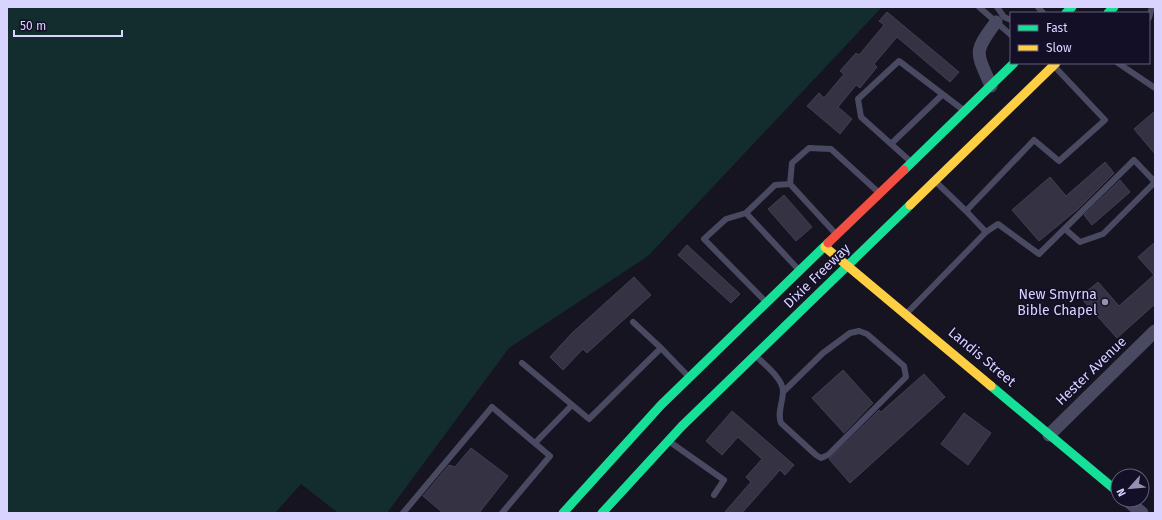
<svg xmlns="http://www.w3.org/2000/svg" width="1162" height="520" font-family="'Fira Sans',sans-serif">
  <rect width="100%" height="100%" fill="#161421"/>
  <path fill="#132c2d" d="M7 7H882L648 256 509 348 387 513H338L301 484 275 513H7Z"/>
  <path fill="#343243" stroke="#433f54" d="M887 12 959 72 950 82 897 37 874 64 877 67 860 88 856 85 838 107 852 119 840 134 807 106 819 93 824 98 844 74 840 71 856 53 859 55 884 25 879 21Z
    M1155 111V154L1134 129Z
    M1105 162 1114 173 1078 209 1039 241 1012 210 1050 177 1066 196Z
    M1120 180 1130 192 1092 225 1084 215Z
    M784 195 812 227 796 241 768 209Z
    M1155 242V304L1117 338 1080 297 1098 282 1119 306 1154 275 1138 257Z
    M687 245 740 294 731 303 678 255Z
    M634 277 651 295 587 353 583 349 563 370 550 357 572 333Z
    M843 370 873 403 844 433 812 398Z
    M924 374 945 397 850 483 829 459 879 410 881 412Z
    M732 411 794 465 785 475 780 470 742 513H724L751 482 746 477 762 459 738 437 722 455 706 441Z
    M964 413 991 433 968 465 941 444Z
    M471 448 508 476 479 513H443L423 496 449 465 455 467Z"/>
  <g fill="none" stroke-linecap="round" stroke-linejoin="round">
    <path stroke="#4a4962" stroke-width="6" d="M979 7 1011 35
      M997 7 1004 17 1011 20
      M1038 7 1043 13
      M1149 18 1152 7
      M1118 63 1155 88
      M891 144 942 95
      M910 161 861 117 858 99 899 61 962 109
      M936 182 966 211 1034 140 1059 161 1105 120 1055 67
      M790 184 835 233
      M746 213 775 185 790 184 792 163 809 148 831 149 877 191
      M986 232 998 224 1039 254 1134 160 1155 182 1103 234 1080 242 1065 229
      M764 300 704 239 726 219 746 213 798 269
      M907 313 986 232 966 211
      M633 322 661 348
      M756 356C765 365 783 379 783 391 783 402 777 413 781 423L816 455 821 458 828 455 906 377 904 366 867 334 859 331 850 333 823 353 783 392
      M522 363 589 419 661 348 688 376
      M670 442 724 480 714 495
      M535 443 572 405
      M403 513 492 407 550 456 502 513"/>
    <path stroke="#4a4962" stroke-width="13" d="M991 86C976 51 973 53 996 22
      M1049 435 1155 331
      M1127 500 1142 513"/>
    <path stroke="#16e098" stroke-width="9" d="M1066 13 1072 7
      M1108 13 1114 7
      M904 170 1014 63
      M991 386 1118 492
      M563 513 661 405 828 243
      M602 513 682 426 910 205"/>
    <path stroke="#ffcf43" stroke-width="9" d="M910 205 1056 63
      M825 247 991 386"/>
    <path stroke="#f24e42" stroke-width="9" d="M828 243 904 170"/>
  </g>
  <circle fill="#9591b1" stroke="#130f26" stroke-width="1.5" cx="1105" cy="302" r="4"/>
  <g text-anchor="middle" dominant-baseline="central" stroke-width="3.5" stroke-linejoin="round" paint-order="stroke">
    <g font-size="14" fill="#d9d4ff" stroke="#130f26">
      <text transform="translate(817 276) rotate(-44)">Dixie Freeway</text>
      <text transform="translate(982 357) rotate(40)">Landis Street</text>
      <text transform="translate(1091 371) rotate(-44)">Hester Avenue</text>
    </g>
    <g font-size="14" fill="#d9d4ff" stroke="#130f26" text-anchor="end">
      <text x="1097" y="294">New Smyrna<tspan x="1097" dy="16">Bible Chapel</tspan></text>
    </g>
  </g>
  <rect width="1162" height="520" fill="none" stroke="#d9d4ff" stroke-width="16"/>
  <rect x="1010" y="12" width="140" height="52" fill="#130f26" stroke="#625e7d"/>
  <rect x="1018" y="25" width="20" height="6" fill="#16e098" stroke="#625e7d"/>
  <text x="1046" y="32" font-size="12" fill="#d9d4ff">Fast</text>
  <rect x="1018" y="45" width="20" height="6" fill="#ffcf43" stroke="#625e7d"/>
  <text x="1046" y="52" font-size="12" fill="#d9d4ff">Slow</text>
  <g transform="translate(1130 488) rotate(243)"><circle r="19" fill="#130f26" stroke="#625e7d"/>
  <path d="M0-3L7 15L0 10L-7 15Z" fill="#9591b1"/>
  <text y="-6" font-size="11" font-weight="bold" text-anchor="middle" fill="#d9d4ff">N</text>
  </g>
  <path d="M14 30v6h108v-6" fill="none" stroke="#d9d4ff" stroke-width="2"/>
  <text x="20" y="30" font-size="12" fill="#d9d4ff" stroke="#130f26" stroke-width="3" paint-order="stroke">50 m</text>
</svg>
